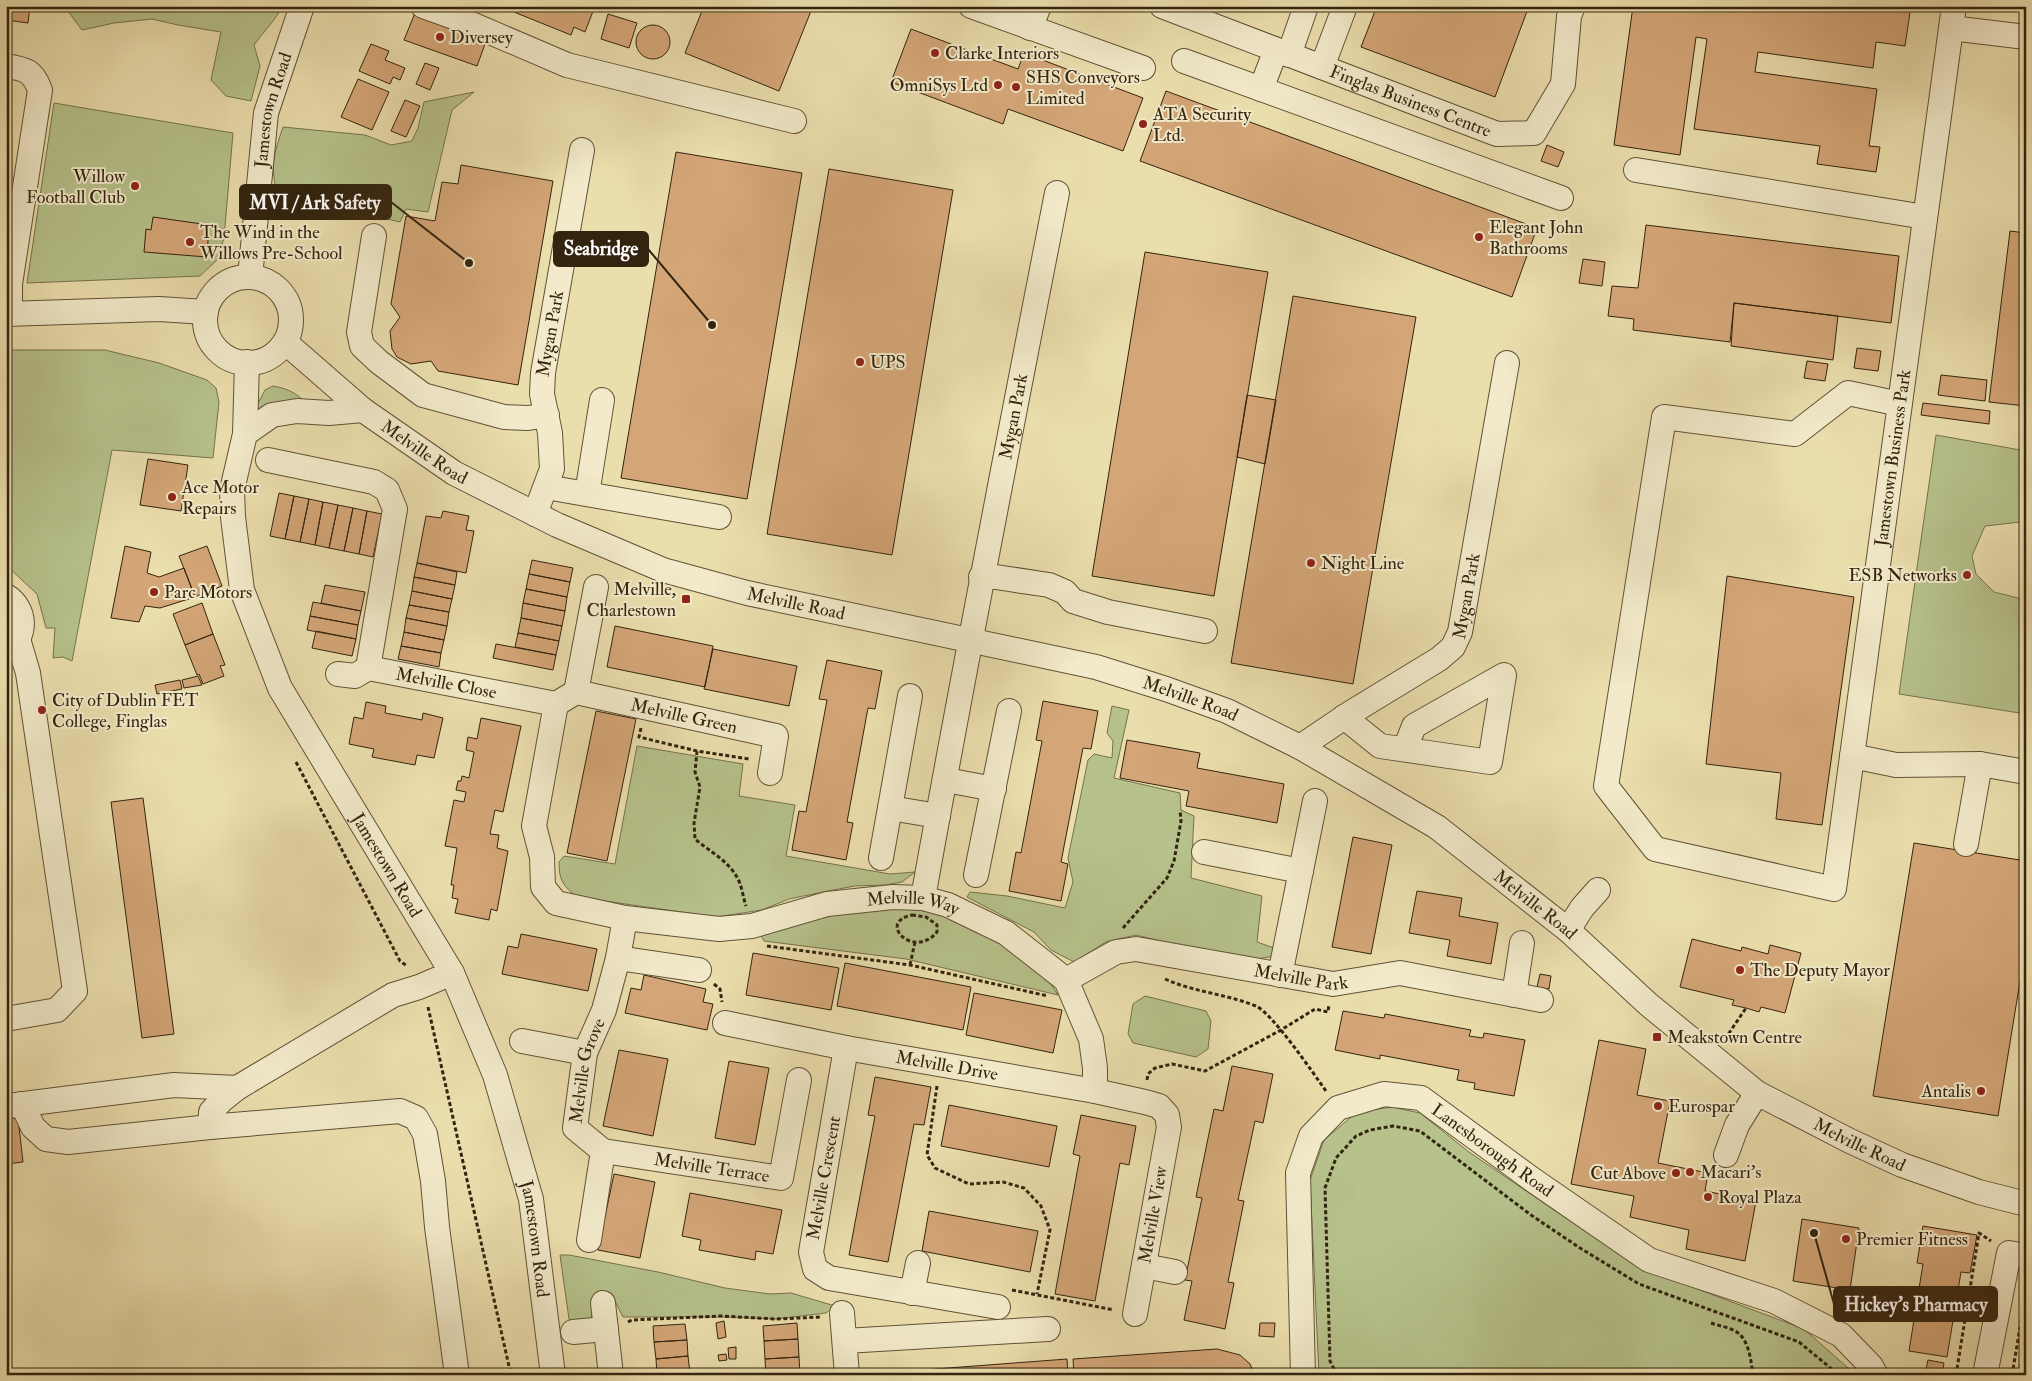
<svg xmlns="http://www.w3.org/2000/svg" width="2032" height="1381" font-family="'IM FELL Double Pica',serif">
  <rect width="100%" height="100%" fill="#ebdead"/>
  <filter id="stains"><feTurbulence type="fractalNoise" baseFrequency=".004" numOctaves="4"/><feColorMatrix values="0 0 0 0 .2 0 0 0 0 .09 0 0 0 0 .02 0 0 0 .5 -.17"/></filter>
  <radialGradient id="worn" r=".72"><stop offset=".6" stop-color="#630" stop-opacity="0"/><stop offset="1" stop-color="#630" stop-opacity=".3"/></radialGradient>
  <path fill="#b6c18b" stroke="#74724d" d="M64 6H282C277 19 263 32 254 45L260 66 251 101 226 96 211 80 221 32 178 25 152 19 114 23 82 30Z
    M474 92 452 110 428 212 406 209 400 222 277 194C270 165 274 154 283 127L365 135 391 145 412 141 418 128 424 102Z
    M54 103 233 133 224 238 217 260 200 276 27 283Z
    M6 350H105L159 363 207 380 216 388 219 402 213 458 112 450 72 661 63 657 53 658 55 628H46L37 594 6 565Z
    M273 386C291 389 299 395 311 408L254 411 265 390Z
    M1936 435 2026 451V525L2021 522 1985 526 1972 556 1976 574 1994 592 2026 600V714L1899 694Z
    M1112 706 1129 710 1114 778 1180 793 1181 810 1194 816 1191 878 1262 896 1257 942 1277 949 1275 956 1256 959 1177 945 1136 935 1106 942 1074 962 1051 950 1034 932 967 897 970 892 1007 896 1065 908 1073 882 1068 858 1088 760 1094 754 1112 758 1113 741 1107 733Z
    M637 746 743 764 739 796 795 805 786 856 890 874 915 872 902 882 885 885 855 886 828 891 789 899 762 910 716 917 577 897C563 886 559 880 559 862L564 856 615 864Z
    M874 907 913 909 939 914 998 939 1045 975 1058 995 906 959 764 941 758 929Z
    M1145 996 1206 1011 1211 1021 1208 1049 1196 1057 1133 1043 1128 1034 1133 1004Z
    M1392 1107 1420 1113 1469 1152 1636 1266 1804 1329 1856 1375H1319L1310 1180 1324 1140 1357 1112Z
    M560 1255H569L658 1272 725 1288 770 1294 791 1293 835 1306 826 1313 776 1319 725 1317H623L615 1301H594L596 1307 589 1322 576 1323 569 1319Z"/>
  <path fill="#d4a677" stroke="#33240f" d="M6 6H30L28 23 6 20Z
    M499 6H595L585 32 574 27 571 35Z
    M704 6H813L779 91 685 53Z
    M1377 6H1529L1495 97 1361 47Z
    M1633 6H1911L1905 46 1876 42 1873 68 1758 52 1755 72 1877 89 1869 146 1880 147 1876 172 1817 164 1820 146 1694 129 1707 39 1696 37 1680 155 1614 145Z
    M415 13 488 36 477 66 404 40Z
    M608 14 637 23 629 48 601 39Z
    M636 42a17 17 0 1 1 34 0a17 17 0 1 1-34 0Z
    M911 29 1018 69 1024 53 1143 98 1123 151 1008 109 1003 124 891 82Z
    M371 44 389 51 385 60 405 68 400 80 393 77 390 84 359 71Z
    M425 63 439 68 430 90 416 84Z
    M358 79 389 92 372 130 341 117Z
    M1166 91 1537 228 1512 297 1140 161Z
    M405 100 420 106 406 137 391 131Z
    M1547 145 1564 152 1558 167 1541 161Z
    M676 152 802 173 747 499 621 478Z
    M461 165 553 181 518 385 438 371 431 361 411 364 397 357 392 349 390 331 400 317 391 304 406 216 435 221 442 182 458 184Z
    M829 169 953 190 892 555 767 534Z
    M153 217 209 225 207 257 144 252 146 229 151 230Z
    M1646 225 1899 256 1891 323 1734 303 1730 342 1633 330 1634 319 1608 316 1612 286 1638 288Z
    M2010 231 2026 233V406L1989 402Z
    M1145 252 1268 272 1214 596 1092 576Z
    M1583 259 1605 262 1602 286 1579 283Z
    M1293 296 1416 317 1353 684 1231 663Z
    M1734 303 1838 316 1833 360 1731 346Z
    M1857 348 1881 351 1878 371 1854 368Z
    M1807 361 1828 364 1825 381 1804 378Z
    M1941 375 1987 380 1985 401 1938 395Z
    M1247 395 1276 400 1265 464 1237 457Z
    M1923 403 1990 411 1989 424 1921 415Z
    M148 459 188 465 181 511 140 505Z
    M279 493 294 496 285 539 270 536Z
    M294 496 309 499 300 542 285 539Z
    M309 499 323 502 315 545 300 542Z
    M323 502 338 505 329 548 315 545Z
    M338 505 353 508 344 551 329 548Z
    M353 508 367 511 359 554 344 551Z
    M367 511 382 514 373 557 359 554Z
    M443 511 469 516 466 530 474 531 466 573 417 563 426 516 441 518Z
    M125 546 151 552 147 573 159 577 184 568 195 597 160 608 145 606 139 622 111 618Z
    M207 546 222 586 195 597 179 556Z
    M532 560 573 568 570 582 529 574Z
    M417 563 457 572 455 585 414 577Z
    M529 574 570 582 567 597 526 589Z
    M1727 576 1854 597 1822 825 1776 819 1781 773 1706 764Z
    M414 577 455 585 452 599 412 591Z
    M325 585 365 592 361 611 321 603Z
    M526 589 567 597 565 611 523 603Z
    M412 591 452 599 449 612 409 605Z
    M313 602 361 611 358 625 310 616Z
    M202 603 213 634 185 645 173 614Z
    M523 603 565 611 562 626 521 618Z
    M409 605 449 612 447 626 406 618Z
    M310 616 358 625 356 639 307 630Z
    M406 618 447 626 444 640 404 632Z
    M521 618 562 626 559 641 518 633Z
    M615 626 713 646 705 687 607 667Z
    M316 631 356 639 352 656 312 648Z
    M404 632 444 640 441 653 401 646Z
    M518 633 559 641 556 655 515 647Z
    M213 634 225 665 220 666 224 676 203 684 199 674 197 675 185 645Z
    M496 644 556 655 553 670 493 658Z
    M401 646 441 653 439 667 398 659Z
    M713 649 797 666 789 706 704 689Z
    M827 660 882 671 875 709 868 708 847 822 853 823 846 860 792 850 799 811 806 812 827 700 819 699Z
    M198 676 202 685 184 688 182 680Z
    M180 680 182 689 157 694 155 685Z
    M1043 701 1098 711 1091 749 1083 748 1061 862 1068 864 1061 901 1009 891 1016 852 1021 853 1042 741 1036 740Z
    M366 702 386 706 385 713 422 720 423 713 443 718 434 758 417 755 415 765 372 757 374 749 349 744 354 717 363 719Z
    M596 711 636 719 607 861 567 853Z
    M481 718 521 726 503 812 495 810 490 834 499 835 497 848 508 851 497 911 491 909 489 920 455 913 458 899 452 898 454 885H451L457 848 445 846 454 800 464 802 466 792 456 790 458 781H461L462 776 469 778 474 752 466 750 468 737 477 739Z
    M1127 740 1200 753 1197 768 1284 784 1277 823 1186 806 1189 791 1120 778Z
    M143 798 174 1034 142 1038 111 802Z
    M1353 837 1392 845 1371 954 1332 947Z
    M1914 843 2026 861V945L1998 1116 1873 1096Z
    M1417 891 1462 898 1459 916 1498 923 1491 964 1447 956 1450 940 1409 933Z
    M521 934 597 949 588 991 502 974 508 946 518 948Z
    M1692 939 1741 951 1742 947 1768 954 1770 945 1801 953 1785 1013 1761 1007 1759 1012 1746 1008 1732 1005 1734 1000 1680 987Z
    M753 953 839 968 831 1010 746 995Z
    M845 963 971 987 963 1030 837 1006Z
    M1540 974 1551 976 1549 989 1537 987Z
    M644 975 706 989 703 1002 713 1004 707 1030 625 1013 631 988 641 990Z
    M974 993 1062 1010 1053 1053 966 1035Z
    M1343 1011 1384 1018 1385 1014 1471 1030 1469 1036 1483 1038 1484 1033 1525 1040 1514 1096 1474 1089 1475 1083 1457 1080 1459 1070 1380 1055V1059L1335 1050Z
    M1599 1040 1646 1049 1637 1095 1670 1101 1658 1163 1708 1173 1705 1191 1756 1201 1745 1261 1686 1249 1689 1230 1630 1217 1634 1196 1571 1184Z
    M619 1050 668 1059 653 1136 603 1126Z
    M729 1061 769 1068 755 1145 715 1138Z
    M1232 1066 1273 1074 1263 1123 1255 1121 1238 1200 1244 1201 1228 1282 1234 1283 1225 1329 1184 1320 1192 1281 1185 1280 1202 1198 1196 1197 1214 1109 1223 1111Z
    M875 1077 931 1087 924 1125 914 1124 888 1262 849 1255 875 1116 868 1115Z
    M949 1105 1057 1126 1049 1167 941 1146Z
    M1081 1115 1136 1126 1129 1165 1120 1163 1095 1301 1055 1294 1080 1156 1073 1154Z
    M18 1118 23 1162 6 1164V1119Z
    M614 1174 655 1182 640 1258 598 1250Z
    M690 1193 782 1210 773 1254 756 1251 755 1260 699 1250 701 1240 682 1236Z
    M929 1211 1038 1231 1030 1272 922 1251Z
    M1802 1219 1859 1228 1850 1290 1793 1281Z
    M1923 1226 1977 1235 1970 1273 1961 1272 1947 1357 1909 1351 1923 1264 1917 1263Z
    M724 1321 726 1337 718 1339 716 1323Z
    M797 1323 798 1339 764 1341 763 1326Z
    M1260 1323H1275L1274 1337 1259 1336Z
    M685 1324 687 1340 654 1342 653 1326Z
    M798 1339 799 1357 765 1359 764 1341Z
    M687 1340 688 1356 656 1359 654 1342Z
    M736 1347V1359H729L728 1348Z
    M1217 1349 1240 1355 1250 1364 1255 1375H1074L1073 1359Z
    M2022 1352H2026V1367L2020 1366Z
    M726 1354 727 1360 719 1361 718 1355Z
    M688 1356 690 1373 657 1375 656 1359Z
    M799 1357 800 1374 766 1375 765 1359Z
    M1067 1359 1068 1375H908L922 1370Z
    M1928 1360 1944 1363 1942 1375H1925Z
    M2020 1366 2026 1367V1375H2018Z"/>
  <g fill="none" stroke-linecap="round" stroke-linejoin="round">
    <defs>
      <g id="minor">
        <path d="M423 6 462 20 567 65 794 121"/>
        <path d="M971 6 1143 68"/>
        <path id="s1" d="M1162 6 1497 134 1534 133 1563 84 1569 16 1573 6"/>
        <path d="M1954 6 1951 28 2026 37"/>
        <path d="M1030 28 1039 6"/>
        <path d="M1289 55 1306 6"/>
        <path d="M1184 61 1561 198"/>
        <path d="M6 66C26 69 33 71 40 90L10 284V314"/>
        <path d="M1322 67 1345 6"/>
        <path d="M1261 89 1276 50"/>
        <path d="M1636 170 1925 217"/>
        <path d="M374 236 359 332 362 346 379 362 423 395 504 417 528 418 547 415"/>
        <path id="s2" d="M250 277 266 113 302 6"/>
        <circle cx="248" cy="320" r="43"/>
        <path d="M6 314 159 309 206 312"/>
        <path id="s3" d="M285 342 363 410 454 473 557 525 663 570 747 593 1096 667 1166 689 1227 711 1300 747 1437 827 1568 930 1648 1004 1757 1093 1850 1141 1902 1165 1979 1192 2026 1204"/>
        <path id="s4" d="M247 362 245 434 232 490 233 517 242 590 280 688 452 973 495 1075 531 1199 553 1375"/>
        <path id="s5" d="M1900 404 1848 393 1795 434 1664 417 1606 786 1655 849 1834 889 1951 28"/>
        <path d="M245 434 272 415 297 411 329 413 363 410"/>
        <path d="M268 460 374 482 387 490 395 509 368 668"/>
        <path d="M546 487 719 517"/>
        <path d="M587 494 602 400"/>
        <path id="s6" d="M535 514 552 469 550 433 542 394 543 373 582 150"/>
        <path d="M981 577H996L1049 585 1065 592 1073 601 1108 612 1205 631"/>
        <path d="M6 596C26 608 28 637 7 650"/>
        <path id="s7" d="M338 674 355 676 368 668 556 704"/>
        <path d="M576 692 596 587"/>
        <path id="s8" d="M556 704 534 826 542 857 543 887 556 903 625 918 719 929 752 926 827 904 893 897 923 898 948 905 1006 933 1066 980 1091 1039 1095 1068V1091"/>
        <path id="s9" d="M556 704 576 692 776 736 770 773"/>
        <path d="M1344 717 1380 746 1490 762 1504 675 1414 726 1405 749"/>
        <path id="s10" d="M1300 747 1352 712 1439 659 1453 647 1460 632 1507 363"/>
        <path d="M1852 756 1896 765 1980 764 2026 772"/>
        <path d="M946 780 994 789"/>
        <path d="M890 808 938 816"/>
        <path d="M1966 844 1980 764"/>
        <path d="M1204 852 1301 871"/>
        <path d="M881 858 910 696"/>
        <path d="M976 875 1009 711"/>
        <path id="s11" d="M923 898C965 662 1011 428 1057 193"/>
        <path d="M1568 930 1582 908 1598 890"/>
        <path d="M618 958 699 970"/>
        <path d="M1280 975 1315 801"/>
        <path id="s12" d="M1066 980 1116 952 1136 949 1333 984 1400 973 1541 1000"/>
        <path d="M1514 995 1522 943"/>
        <path d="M6 1019 57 1010 75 991 28 673 18 639"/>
        <path id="s13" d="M725 1023 846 1048 1095 1091 1145 1102 1159 1106 1167 1115 1169 1127 1135 1314"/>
        <path d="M522 1041 585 1053"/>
        <path d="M846 1048 811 1252 815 1269 829 1278 998 1307"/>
        <path d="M22 1104 33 1127 46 1139 68 1142 210 1127 400 1111 416 1118 425 1134 433 1181 437 1227 457 1375"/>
        <path d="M8 1106 174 1085 237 1088"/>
        <path d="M210 1127 211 1112 221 1101 237 1088 393 995 419 987 452 973"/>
        <path id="s14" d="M603 1151 781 1178 799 1080"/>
        <path d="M1726 1155 1737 1125 1757 1093"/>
        <path id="s15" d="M589 1240 603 1151 575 1128 585 1053 604 1010 618 958 625 918"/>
        <path d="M1144 1266 1175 1272"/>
        <path d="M912 1293 918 1263"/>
        <path d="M603 1303 611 1375"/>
        <path d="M842 1313 847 1375"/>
        <path d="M573 1332 606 1329"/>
        <path d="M845 1341 1048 1329"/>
        <path id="s16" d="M1303 1375 1298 1173 1311 1136 1338 1108 1384 1094 1421 1098 1533 1180 1649 1260 1774 1301 1841 1335 1871 1366 1876 1375"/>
        <path d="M1985 1375 2009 1253 2026 1256"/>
      </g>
    </defs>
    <use href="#minor" stroke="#615236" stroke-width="26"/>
    <path stroke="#33240f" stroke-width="3" stroke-dasharray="4 2.5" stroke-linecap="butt" d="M641 728 639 737 697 751 749 759
      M697 751 695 772 700 787 694 823 695 839C709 851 729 861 738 879 742 887 743 897 746 906
      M296 762 400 961 407 966
      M912 915 926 917 937 925V932C914 960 876 922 912 915Z
      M1123 928 1167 878 1174 861 1181 821 1180 810
      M767 946 910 965 1048 996
      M910 965 915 942
      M1165 979C1194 992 1226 994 1256 1006 1273 1014 1313 1073 1326 1091
      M714 984 720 989 722 1002
      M428 1007 511 1375
      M1725 1039 1746 1008
      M1147 1080 1148 1074 1155 1068 1172 1064 1205 1071 1281 1030 1315 1009 1328 1012 1329 1004
      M937 1086 927 1155 935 1168 969 1184 1003 1182 1024 1188 1041 1206 1050 1230 1037 1294
      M1012 1290 1114 1310
      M628 1322 632 1320 721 1316 776 1319 821 1317
      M1711 1323C1719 1326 1728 1327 1735 1331 1749 1338 1751 1361 1753 1375
      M1337 1375 1330 1361 1325 1188 1336 1158 1356 1136 1370 1130 1393 1126 1420 1131 1531 1215 1580 1248 1639 1284 1799 1342 1839 1375
      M1956 1375 1979 1233 1991 1241
      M2012 1375 2025 1298"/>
    <use href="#minor" stroke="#f2eaca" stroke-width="24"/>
  </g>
  <g fill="#8f2418" stroke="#f2eaca" stroke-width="2">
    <circle cx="440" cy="37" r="5"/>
    <circle cx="935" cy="53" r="5"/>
    <circle cx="998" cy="85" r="5"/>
    <circle cx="1016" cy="87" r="5"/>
    <circle cx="1143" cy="124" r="5"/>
    <circle cx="135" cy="186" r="5"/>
    <circle cx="1479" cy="237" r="5"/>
    <circle cx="190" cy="242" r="5"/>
    <circle cx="860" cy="362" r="5"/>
    <circle cx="172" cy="497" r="5"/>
    <circle cx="1311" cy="563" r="5"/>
    <circle cx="1967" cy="575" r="5"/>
    <circle cx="154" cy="592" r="5"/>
    <rect x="681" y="594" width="10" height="10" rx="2.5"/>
    <circle cx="42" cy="710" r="5"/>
    <circle cx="1740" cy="970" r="5"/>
    <rect x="1652" y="1032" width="10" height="10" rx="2.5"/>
    <circle cx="1981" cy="1091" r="5"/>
    <circle cx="1658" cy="1106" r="5"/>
    <circle cx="1690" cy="1172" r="5"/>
    <circle cx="1676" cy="1173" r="5"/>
    <circle cx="1708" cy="1197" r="5"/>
    <circle cx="1846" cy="1239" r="5"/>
  </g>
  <g text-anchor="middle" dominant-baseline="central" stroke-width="4" stroke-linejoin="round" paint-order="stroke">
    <g font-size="18" fill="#33240f" stroke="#f2eaca" text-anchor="start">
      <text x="450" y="37">Diversey</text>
      <text x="945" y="53">Clarke Interiors</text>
      <text x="1026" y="77">SHS Conveyors<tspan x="1026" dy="21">Limited</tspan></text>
      <text x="988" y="85" text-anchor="end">OmniSys Ltd</text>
      <text x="1153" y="114">ATA Security<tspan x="1153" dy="21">Ltd.</tspan></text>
      <text x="125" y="176" text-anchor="end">Willow<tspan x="125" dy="21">Football Club</tspan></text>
      <text x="1489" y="227">Elegant John<tspan x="1489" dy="21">Bathrooms</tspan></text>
      <text x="200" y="232">The Wind in the<tspan x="200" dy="21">Willows Pre-School</tspan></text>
      <text x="870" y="362">UPS</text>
      <text x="182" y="487">Ace Motor<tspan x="182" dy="21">Repairs</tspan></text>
      <text x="1321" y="563">Night Line</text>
      <text x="1957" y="575" text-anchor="end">ESB Networks</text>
      <text x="676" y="589" text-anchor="end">Melville,<tspan x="676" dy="21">Charlestown</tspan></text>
      <text x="164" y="592">Parc Motors</text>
      <text x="52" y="700">City of Dublin FET<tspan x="52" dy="21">College, Finglas</tspan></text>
      <text x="1750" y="970">The Deputy Mayor</text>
      <text x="1667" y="1037">Meakstown Centre</text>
      <text x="1971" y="1091" text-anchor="end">Antalis</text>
      <text x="1668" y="1106">Eurospar</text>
      <text x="1700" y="1172">Macari's</text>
      <text x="1666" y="1173" text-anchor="end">Cut Above</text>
      <text x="1718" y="1197">Royal Plaza</text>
      <text x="1856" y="1239">Premier Fitness</text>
    </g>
    <g font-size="18" fill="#33240f" stroke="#f2eaca">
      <text stroke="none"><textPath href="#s1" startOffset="266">Finglas Business Centre</textPath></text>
      <text stroke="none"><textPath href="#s2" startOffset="169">Jamestown Road</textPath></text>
      <text stroke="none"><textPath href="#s6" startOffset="185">Mygan Park</textPath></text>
      <text stroke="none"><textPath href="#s11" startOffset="490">Mygan Park</textPath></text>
      <text stroke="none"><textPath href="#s3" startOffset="178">Melville Road</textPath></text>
      <text stroke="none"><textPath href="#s5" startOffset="1324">Jamestown Business Park</textPath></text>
      <text stroke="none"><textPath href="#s10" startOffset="236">Mygan Park</textPath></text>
      <text stroke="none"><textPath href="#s3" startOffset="582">Melville Road</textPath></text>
      <text stroke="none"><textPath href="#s7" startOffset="112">Melville Close</textPath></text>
      <text stroke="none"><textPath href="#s3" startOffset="988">Melville Road</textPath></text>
      <text stroke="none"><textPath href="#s9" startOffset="134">Melville Green</textPath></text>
      <text stroke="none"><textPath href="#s4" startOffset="542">Jamestown Road</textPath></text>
      <text stroke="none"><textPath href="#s3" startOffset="1392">Melville Road</textPath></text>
      <text stroke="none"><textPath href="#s8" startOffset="570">Melville Way</textPath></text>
      <text stroke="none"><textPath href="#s12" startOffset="245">Melville Park</textPath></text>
      <text stroke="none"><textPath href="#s13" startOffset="226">Melville Drive</textPath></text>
      <text stroke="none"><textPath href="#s15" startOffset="185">Melville Grove</textPath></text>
      <text stroke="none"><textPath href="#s3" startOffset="1798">Melville Road</textPath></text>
      <text stroke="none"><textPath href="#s16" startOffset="454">Lanesborough Road</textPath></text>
      <text stroke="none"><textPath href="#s14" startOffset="110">Melville Terrace</textPath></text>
      <text transform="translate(824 1178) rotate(-80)">Melville Crescent</text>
      <text transform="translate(1153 1215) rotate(-80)">Melville View</text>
      <text stroke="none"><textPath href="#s4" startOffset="948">Jamestown Road</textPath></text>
    </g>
  </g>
  <path fill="none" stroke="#33240f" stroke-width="2" d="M469 263L391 202M712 325L648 249M1814 1233L1834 1304"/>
  <g fill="#33240f" stroke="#f2eaca" stroke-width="2">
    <circle cx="469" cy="263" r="5"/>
    <circle cx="712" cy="325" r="5"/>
    <circle cx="1814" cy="1233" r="5"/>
  </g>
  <g fill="#33240f" stroke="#33240f" stroke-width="2">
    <rect x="240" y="185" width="151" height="34" rx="5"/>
    <rect x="554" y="232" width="94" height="34" rx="5"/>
    <rect x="1834" y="1287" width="163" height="34" rx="5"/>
  </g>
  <g font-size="19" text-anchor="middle" font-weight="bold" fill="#fff">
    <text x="315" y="209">MVI / Ark Safety</text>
    <text x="601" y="255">Seabridge</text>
    <text x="1916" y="1311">Hickey's Pharmacy</text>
  </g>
  <rect width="2032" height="1381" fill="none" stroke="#ebdead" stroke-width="25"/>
  <rect x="8" y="8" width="2017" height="1366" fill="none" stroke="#33240f" stroke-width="2.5"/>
  <rect x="12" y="12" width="2007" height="1356" fill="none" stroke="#33240f"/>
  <rect width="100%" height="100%" filter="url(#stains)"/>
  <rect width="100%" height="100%" fill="url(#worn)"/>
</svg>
